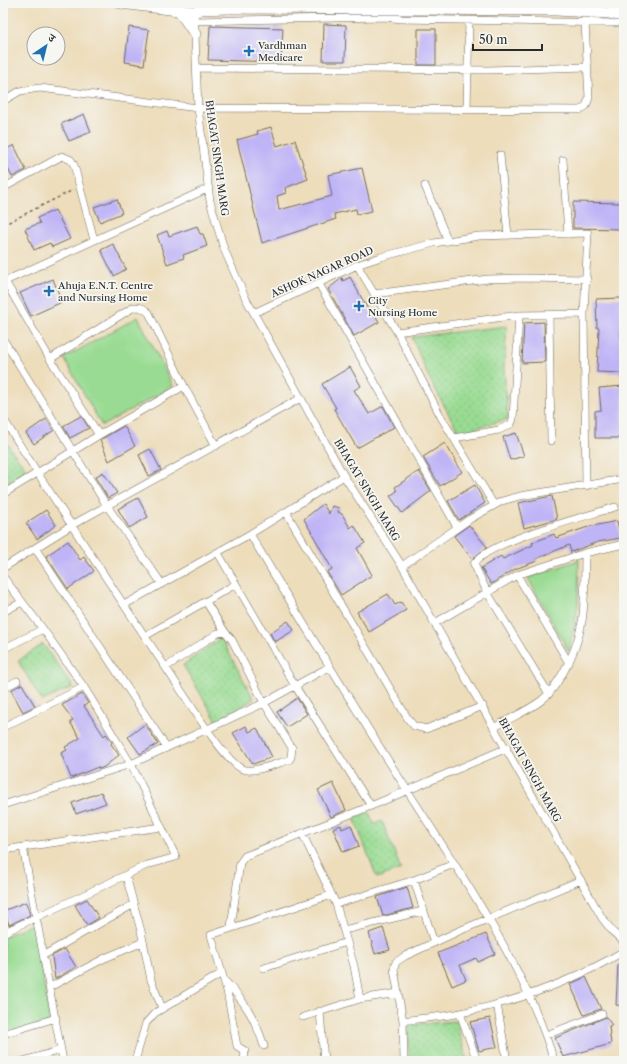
<svg xmlns="http://www.w3.org/2000/svg" width="627" height="1064" font-family="'Libre Caslon Text','Noto Serif Devanagari',serif">
  <defs>
    <pattern id="grass-dots" width="8" height="8" patternUnits="userSpaceOnUse"><rect width="8" height="8" fill="#99db92"/><path d="M2 2h.1M6 6h.1" fill="none" stroke="#84bc7e" stroke-width="1.8" stroke-linecap="round"/></pattern>
  </defs>
  <rect width="100%" height="100%" fill="#f6f6f2"/>
  <filter id="ink" filterUnits="userSpaceOnUse"><feTurbulence type="fractalNoise" baseFrequency=".025" numOctaves="2"/><feDisplacementMap in="SourceGraphic" scale="8" xChannelSelector="R" yChannelSelector="G"/><feConvolveMatrix kernelMatrix="1 2 1 2 8 2 1 2 1" color-interpolation-filters="sRGB"/></filter>
  <filter id="wash" filterUnits="userSpaceOnUse"><feTurbulence type="fractalNoise" baseFrequency=".012" numOctaves="4" result="noise"/><feDisplacementMap in="SourceGraphic" scale="16" xChannelSelector="R" yChannelSelector="G"/><feGaussianBlur stdDeviation="0.9" result="paint"/><feColorMatrix in="noise" values="0 0 0 0 0 0 0 0 0 0 0 0 0 0 0 0 0 1.4 0 .05"/><feComposite in="paint" operator="in"/></filter>
  <g filter="url(#wash)">
    <rect width="100%" height="100%" fill="#edddbb"/>
    <path fill="url(#grass-dots)" stroke="#62835e" d="M507 326 504 367 508 419 459 433 427 374 412 337Z
      M3 439 27 470 3 485Z
      M221 638 254 699 217 721 183 665Z
      M43 644 73 687 42 701 18 661Z
      M369 812 374 824 382 821 401 869 377 878 354 818Z
      M456 1021 467 1061H409V1025Z"/>
    <path fill="#99db92" stroke="#62835e" d="M138 317 173 386 102 426 64 358Z
      M579 560 578 606 569 652 528 578Z
      M34 923 50 1021 3 1037V937Z"/>
    <g id="blocks">
      <path fill="#bfb4f6" d="M324 24 346 25 345 61H323Z
        M210 26 283 28 281 62 208 60Z
        M129 27 149 30 144 65 125 62Z
        M418 29H436V65H418Z
        M84 114 91 132 69 141 61 124Z
        M271 127 277 146 295 140 308 179 285 188 286 193 277 196 279 210 332 196 328 175 362 168 372 211 357 214 356 209 334 214 336 219 262 243 237 140 258 134 257 131Z
        M14 145 26 170 12 177 3 158V151Z
        M117 199 122 213 100 222 94 207Z
        M573 202 622 203V229L573 228Z
        M55 210 70 239 52 247 50 243 34 250 25 229 40 223 37 218Z
        M197 226 200 234H203L207 246 183 255 184 258 167 264 157 235 167 231 169 236Z
        M113 244 126 269 114 276 101 250Z
        M350 277 369 311 372 309 379 322 354 336 328 289 342 278 343 281Z
        M53 279 62 302 31 316 20 293Z
        M621 298V337H624L622 373 597 372 599 328H597L596 299Z
        M544 322 545 362 522 363 524 323Z
        M350 367 361 386 354 390 369 414 383 406 394 427 357 448 334 409 336 408 322 384Z
        M623 386V438H595V411L601 410 599 388Z
        M81 416 89 428 70 438 63 426Z
        M46 419 54 430 34 444 26 433Z
        M124 426 135 446 109 461 100 440Z
        M516 433 524 456 510 460 503 437Z
        M445 443 462 472 440 486 423 457Z
        M150 449 161 470 149 476 139 455Z
        M419 471 431 491 402 513 390 496 397 491 395 487Z
        M103 472 117 493 108 498 95 477Z
        M475 485 485 503 459 520 448 501Z
        M552 496 557 519 524 528 518 503Z
        M138 498 148 517 129 528 118 509Z
        M323 504 329 514 332 506 339 508 338 512 342 514 350 528 354 525 365 543 357 548 372 575 341 595 327 572 332 569 304 519Z
        M46 510 56 525 37 539 26 523Z
        M617 521 621 538 598 542 571 552 569 545 536 559 537 561 515 569 491 584 481 568 501 556 503 559 533 545 532 543 554 534 556 538 588 527Z
        M469 525 487 547 472 559 454 536Z
        M68 541 80 560 84 557 94 571 68 589 46 556Z
        M388 594 395 605 401 602 406 610 369 632 357 612Z
        M288 621 294 630 275 642 270 633Z
        M22 684 35 706 23 712 11 690Z
        M82 694 88 703 84 706 104 736 106 734 112 742 111 744 119 755 104 767 99 769 98 767 71 778 61 753 67 750 65 747 80 738 70 722 73 720 62 705Z
        M297 698 307 714 287 727 277 712Z
        M145 724 158 744 140 754 128 737Z
        M246 726 249 732 257 728 272 757 253 764 233 733Z
        M333 783 346 810 331 817 318 790Z
        M101 792 106 803 76 814 72 803Z
        M341 825 342 829 351 825 359 846 343 852 333 828Z
        M407 887 413 908 383 916 377 897Z
        M87 899 99 918 87 925 75 905Z
        M26 902 30 915 9 925 7 918 3 916V911Z
        M383 928 390 950 375 954 369 933Z
        M486 934 495 954 478 962 476 958 460 965 466 980 452 986 438 953Z
        M65 949 76 967 55 979 52 956Z
        M618 964H624V1006L616 1005Z
        M586 977 601 1009 584 1015 570 984Z
        M606 1017 612 1025 609 1026 611 1044 563 1057 555 1038Z
        M490 1018 497 1047 479 1051 470 1022Z"/>
    </g>
  </g>
  <g filter="url(#ink)">
    <use href="#blocks" fill-opacity="0" stroke="#6f695d" stroke-width="1"/>
    <g fill="none" stroke-linecap="round" stroke-linejoin="round">
      <defs>
        <path id="street" d="M194 11 198 108 210 201 224 249 246 299 344 476 402 566 602 918 613 932 624 942
          M195 21 384 17 402 19 617 23 624 17
          M197 68 488 70 588 67
          M3 101 20 91 40 88 198 108 580 110 586 106 589 98 584 3
          M467 109 469 20
          M500 155 508 235
          M563 160 568 234
          M425 186 448 241
          M3 188 62 156 71 160 74 165 94 240
          M357 265 397 332 441 417 494 505
          M5 281 50 359 99 435
          M3 282 209 188
          M319 284 457 527
          M374 294 488 279 522 278 587 279
          M254 313 357 265 381 257 434 243 479 236 588 233 584 314 586 486
          M549 315 551 441
          M397 332 519 315 584 314
          M3 339 107 506 162 584
          M50 359 134 307C141 307 144 308 149 313L184 386 216 446
          M3 418C58 507 116 593 174 680 188 700 223 759 242 769 252 774 278 763 289 760L291 757 292 748 264 703 232 640 225 632 218 633 166 667
          M454 438 499 430 511 424 513 419 519 315
          M3 494 99 435 184 386
          M286 512 408 719 414 726 426 729 483 706
          M250 534C301 620 353 706 407 790 461 875 525 965 554 1061
          M35 548 167 748
          M218 553 295 686 371 806
          M402 566 470 519 502 501 520 496 624 479
          M3 568 72 525 301 398
          M517 575 569 663
          M3 577 43 629 84 687 131 764 176 857 147 865 3 933
          M206 602 225 632
          M124 605 250 534 344 476
          M3 612 22 602
          M435 623 517 575 585 553 624 544
          M145 636 236 584
          M3 649 43 629
          M3 688 17 681
          M549 694 487 592 474 564C488 541 588 516 615 507
          M3 727 84 687
          M495 727C510 718 528 711 542 700 551 693 557 683 563 673 588 630 584 600 585 553
          M3 805 131 764 264 703 329 667
          M302 833 336 904 354 966 360 999
          M23 847 63 1061
          M3 850 161 827
          M126 876 141 931 151 980 162 1008
          M414 880 434 943
          M336 904 414 880 454 864
          M3 921 6 932
          M231 927 240 863 245 856 371 806 507 748
          M344 930 423 911
          M44 955 134 904
          M264 968 347 942
          M225 981C245 1002 255 1018 264 1046
          M50 987 105 958 143 942
          M497 1004 507 1061
          M320 1011 324 1061
          M460 1013 477 1061
          M303 1017 360 999 398 993
          M403 1021C422 1018 442 1017 461 1013 518 1001 574 981 624 951
          M3 1034 56 1018
          M546 1035 602 1014
          M23 1061 61 1050
          M135 1061 146 1023 155 1013 222 973
          M244 1061 245 1051 237 1046 227 991 211 935 331 895
          M404 1061 403 1021 394 969 396 962 405 956 459 931 581 880"/>
        <path id="secondary" d="M121 3 194 12 200 9 229 8
          M178 9 195 34"/>
      </defs>
      <use href="#street" stroke="#6f695d" stroke-width="8"/>
      <use href="#secondary" stroke="#6f695d" stroke-width="12"/>
      <path stroke="#6f695d" stroke-width="1.5" stroke-dasharray="3 3" stroke-linecap="butt" d="M3 225 73 190"/>
      <use href="#street" stroke="#fff" stroke-width="7"/>
      <use href="#secondary" stroke="#fff" stroke-width="11"/>
      <defs>
        <path id="secondary-bridge" d="M229 8 556 10 609 13 624 16"/>
      </defs>
      <use href="#secondary-bridge" stroke="#6f695d" stroke-width="12" stroke-linecap="butt"/>
      <use href="#secondary-bridge" stroke="#fff" stroke-width="11"/>
    </g>
  </g>
  <g fill="#1f6fb2" stroke="#f6f6f2" stroke-width="1.5">
    <path d="M247 45h4v4h4v4h-4v4h-4v-4h-4v-4h4z"/>
    <path d="M47 285h4v4h4v4h-4v4h-4v-4h-4v-4h4z"/>
    <path d="M357 300h4v4h4v4h-4v4h-4v-4h-4v-4h4z"/>
  </g>
  <g text-anchor="middle" dominant-baseline="central" stroke-width="3.5" stroke-linejoin="round" paint-order="stroke">
    <g font-size="10" fill="#2b2b2b" stroke="#f6f6f2" text-anchor="start">
      <text x="258" y="45">Vardhman<tspan x="258" dy="12">Medicare</tspan></text>
      <text x="58" y="285">Ahuja E.N.T. Centre<tspan x="58" dy="12">and Nursing Home</tspan></text>
      <text x="368" y="300">City<tspan x="368" dy="12">Nursing Home</tspan></text>
    </g>
    <g font-size="10" fill="#2b2b2b" stroke="#f6f6f2">
      <text transform="translate(217 158) rotate(82)">BHAGAT SINGH MARG</text>
      <text transform="translate(322 272) rotate(-24)">ASHOK NAGAR ROAD</text>
      <text transform="translate(367 490) rotate(59)">BHAGAT SINGH MARG</text>
      <text transform="translate(530 770) rotate(61)">BHAGAT SINGH MARG</text>
    </g>
  </g>
  <rect width="627" height="1064" fill="none" stroke="#f6f6f2" stroke-width="16"/>
  <g transform="translate(46 46) rotate(35)"><circle r="19" fill="#f6f6f2" stroke="#a5a5a2"/>
  <path d="M0-3L7 15L0 10L-7 15Z" fill="#1f6fb2"/>
  <text y="-6" font-size="11" font-weight="bold" text-anchor="middle" fill="#2b2b2b">उ</text>
  </g>
  <path d="M473 44v6h69v-6" fill="none" stroke="#2b2b2b" stroke-width="2"/>
  <text x="479" y="44" font-size="12" fill="#2b2b2b" stroke="#f6f6f2" stroke-width="3" paint-order="stroke">50 m</text>
</svg>
